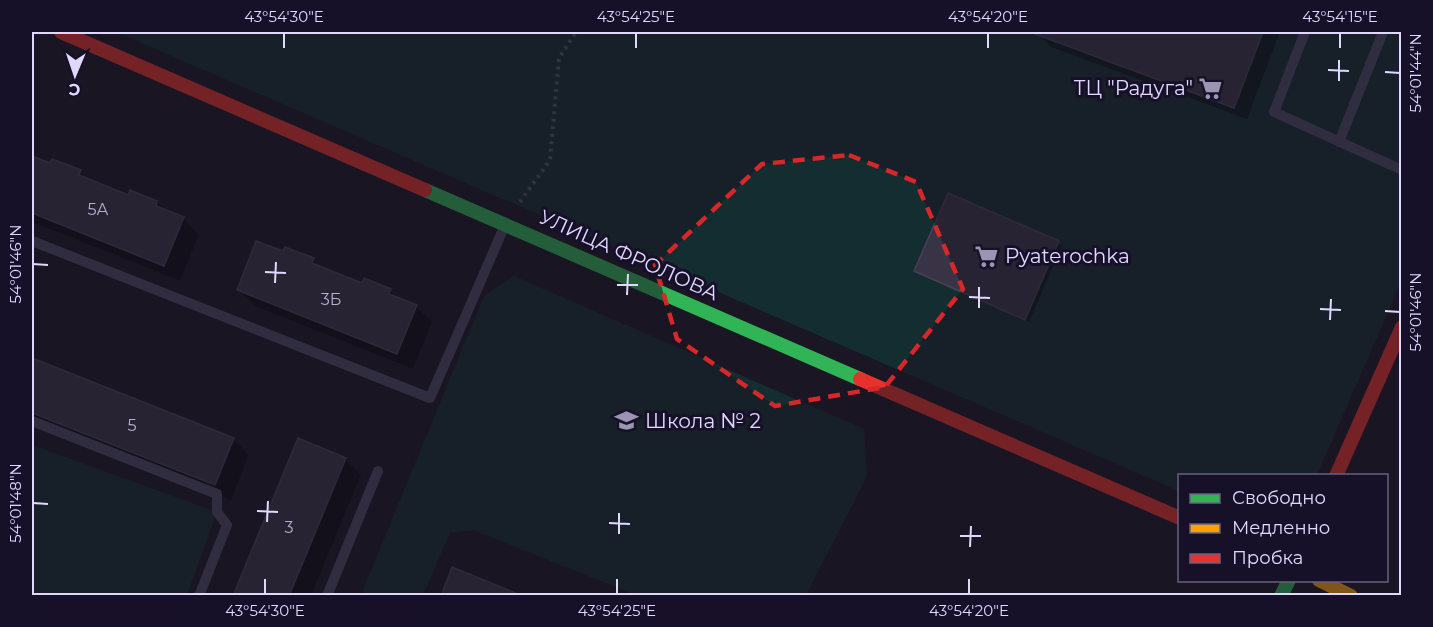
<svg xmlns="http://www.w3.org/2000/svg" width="1433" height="627" font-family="Montserrat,sans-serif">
  <rect width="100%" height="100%" fill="#1a1623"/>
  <path fill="#142d31" d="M116 32H1401V282L1317 475 1180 476 1179 491Z
    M514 276 864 429 867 476 806 595H636L473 530 450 533 423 595H361L484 296Z
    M32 445 217 512 187 595H32Z"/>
  <path fill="#0007" d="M1040 32H1280L1247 119 1051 47 1039 34Z
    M32 158 80 172 89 181 129 197 156 202 165 211 183 218 199 235 180 281 32 222Z
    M948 195 1062 246 1029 322 915 271Z
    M284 253 313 260 322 269 363 285 390 291 398 299 416 306 432 322 413 369 255 306 239 290Z
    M32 360 233 439 249 455 231 500 32 422Z
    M345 459 361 475 311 596H234Z"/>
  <path fill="#393445" stroke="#474157" stroke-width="1.5" d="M1035 32H1263L1234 108 1035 34Z
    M32 156 50 163 52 159 81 170 79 175 128 195 130 190 157 201 156 206 184 217 164 266 32 213Z
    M948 193 1059 241 1025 320 914 271Z
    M256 241 283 251 285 247 314 258 312 263 362 283 364 278 391 289 389 294 417 305 397 354 237 290Z
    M32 358 234 438 215 485 32 413Z
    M298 438 346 458 289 596H233Z
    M452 567 520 595 519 596H441Z"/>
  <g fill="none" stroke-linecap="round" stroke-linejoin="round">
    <path stroke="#4a5464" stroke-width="4" stroke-dasharray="3 4.5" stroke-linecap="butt" d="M520 202 550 160 559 58 576 32"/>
    <path stroke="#4f4b64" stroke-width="10" d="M1305 32 1274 112 1402 170
      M1339 142 1383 32
      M32 241 430 398 505 225
      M32 421 217 494V512L227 525 199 596
      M327 596 378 471"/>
    <path stroke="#30b455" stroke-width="14" d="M425 190 860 379
      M1281 596 1289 580"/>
    <path stroke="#ff9f0a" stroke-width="14" d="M1319 580 1351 596"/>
    <path stroke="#e5322d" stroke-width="14" d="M61 32 425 190
      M860 379 1180 518
      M1336 476 1402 327"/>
  </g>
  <path d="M0 0H1433V627H0ZM849 155 916 182 963 289 885 387 775 406 677 339 655 265 762 164Z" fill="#1a1623" fill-opacity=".55" fill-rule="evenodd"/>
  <path fill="none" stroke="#d62828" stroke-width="4.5" stroke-dasharray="12 8" stroke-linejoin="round" d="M849 155 916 182 963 289 885 387 775 406 677 339 655 265 762 164Z"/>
  <path fill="none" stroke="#e0d8ff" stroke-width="2" d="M284 48V33M636 48V33M988 48V33M1340 48V33M1328 70 1349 71M1385 72 1400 73M1339 81V60M33 264 48 265M265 272 286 273M275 283 276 262M617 285H638M627 295 628 274M969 297 990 298M979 308V287M1320 309 1341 310M1385 311 1400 312M1330 320 1331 299M33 503 48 504M257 511 278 512M267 522 268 501M609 523 630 524M619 534V513M960 536H981M970 547 971 526M265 594V579M617 594V579M969 594V579"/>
  <defs>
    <symbol id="supermarket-bare" viewBox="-9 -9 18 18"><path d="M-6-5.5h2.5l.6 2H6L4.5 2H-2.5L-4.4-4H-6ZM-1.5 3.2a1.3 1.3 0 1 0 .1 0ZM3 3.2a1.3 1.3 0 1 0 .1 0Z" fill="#9b94b2" stroke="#171029" stroke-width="2.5" paint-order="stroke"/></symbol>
    <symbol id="school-bare" viewBox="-9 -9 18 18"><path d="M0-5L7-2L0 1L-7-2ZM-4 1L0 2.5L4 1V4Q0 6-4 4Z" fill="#9b94b2" stroke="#171029" stroke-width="2.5" paint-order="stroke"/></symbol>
  </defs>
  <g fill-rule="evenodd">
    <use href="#supermarket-bare" x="1194" y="72" width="33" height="33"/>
    <use href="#supermarket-bare" x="970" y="240" width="33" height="33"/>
    <use href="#school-bare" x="610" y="404" width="33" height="33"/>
  </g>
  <g text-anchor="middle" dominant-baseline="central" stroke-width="6" stroke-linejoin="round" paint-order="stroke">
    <g font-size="16" fill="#b6afd0">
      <text x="98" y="209">5А</text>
      <text x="331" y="299">3Б</text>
      <text x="132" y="425">5</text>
      <text x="289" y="527">3</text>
    </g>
    <g font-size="20" fill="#e0d8ff" stroke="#171029" text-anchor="start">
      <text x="1193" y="88" text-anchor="end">ТЦ "Радуга"</text>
      <text x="1005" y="256">Pyaterochka</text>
      <text x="645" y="421">Школа № 2</text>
    </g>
    <g font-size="20" fill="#e0d8ff" stroke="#171029">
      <text transform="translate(629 255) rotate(24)">УЛИЦА ФРОЛОВА</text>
    </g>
  </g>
  <rect width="1433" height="627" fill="none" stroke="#171029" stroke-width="66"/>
  <rect x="1178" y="474" width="210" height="108" fill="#171029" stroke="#67607f" stroke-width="1.5"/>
  <rect x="1190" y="494" width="30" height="9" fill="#30b455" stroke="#67607f" stroke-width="1.5"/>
  <text x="1232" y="504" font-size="18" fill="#e0d8ff">Свободно</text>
  <rect x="1190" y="524" width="30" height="9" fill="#ff9f0a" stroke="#67607f" stroke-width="1.5"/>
  <text x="1232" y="534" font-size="18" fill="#e0d8ff">Медленно</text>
  <rect x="1190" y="554" width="30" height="9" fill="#e5322d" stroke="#67607f" stroke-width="1.5"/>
  <text x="1232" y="564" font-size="18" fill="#e0d8ff">Пробка</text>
  <g transform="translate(75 75) rotate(182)" stroke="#171029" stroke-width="4.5" paint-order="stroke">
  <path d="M0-4.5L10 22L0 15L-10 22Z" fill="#e0d8ff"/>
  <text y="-9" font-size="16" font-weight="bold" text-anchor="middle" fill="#e0d8ff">С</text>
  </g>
  <rect x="33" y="33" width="1367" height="561" fill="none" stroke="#e0d8ff" stroke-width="2"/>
  <g font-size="15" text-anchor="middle" fill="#e0d8ff">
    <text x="284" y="22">43°54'30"E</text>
    <text x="636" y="22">43°54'25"E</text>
    <text x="988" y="22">43°54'20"E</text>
    <text x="1340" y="22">43°54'15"E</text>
    <text transform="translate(1416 73) rotate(-90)" y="5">54°01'44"N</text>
    <text transform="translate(16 264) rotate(-90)" y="5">54°01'46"N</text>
    <text transform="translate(1416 312) rotate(-90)" y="5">54°01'46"N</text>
    <text transform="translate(16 503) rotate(-90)" y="5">54°01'48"N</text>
    <text x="265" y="616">43°54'30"E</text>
    <text x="617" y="616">43°54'25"E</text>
    <text x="969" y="616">43°54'20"E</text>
  </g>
</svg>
